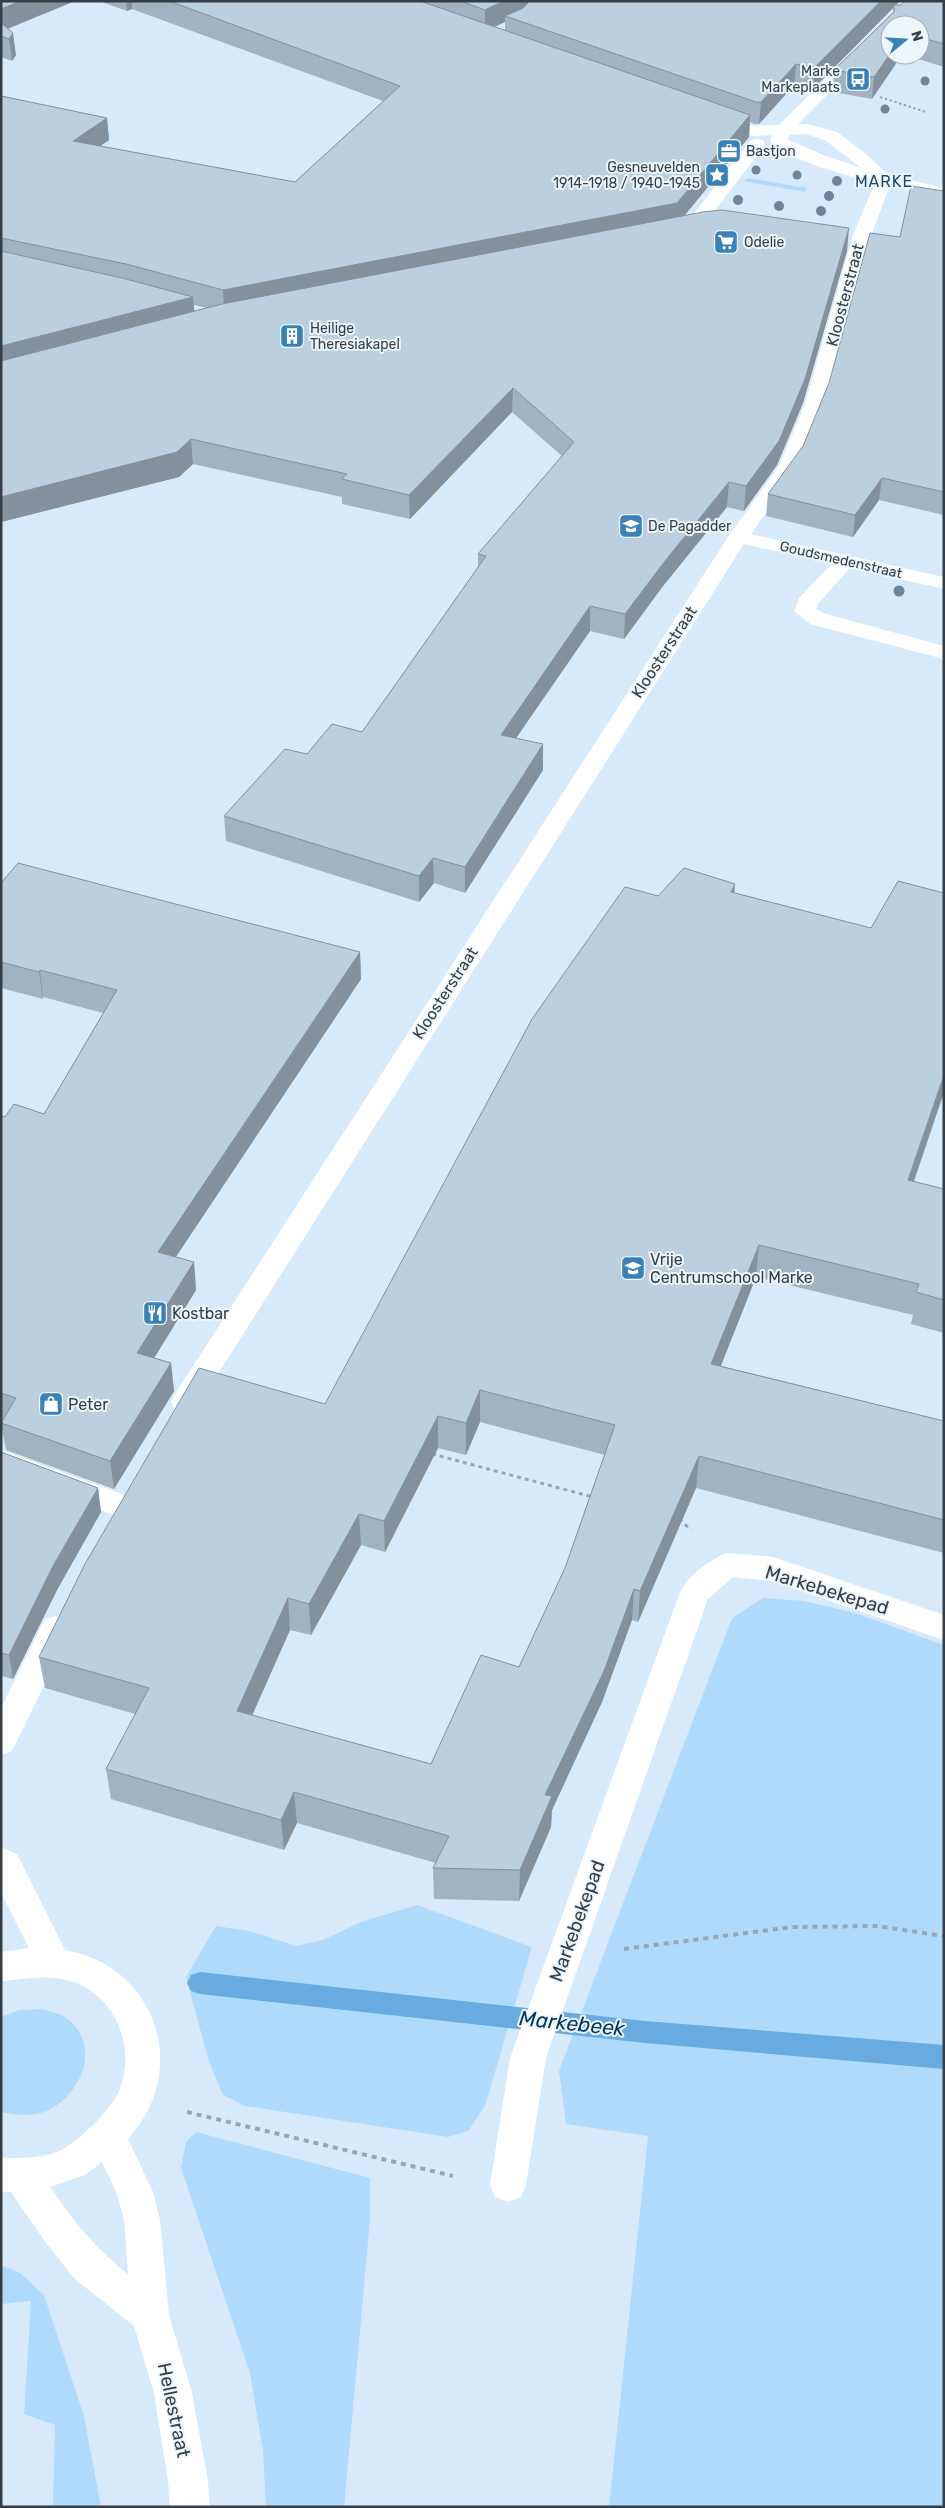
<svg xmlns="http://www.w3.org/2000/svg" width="945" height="2508" font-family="Rubik,sans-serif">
  <rect width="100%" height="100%" fill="#d7eafb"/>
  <path fill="#b0dafc" d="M747 178 807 188 804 192 744 181Z
    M763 1598 804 1601 855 1613 944 1645V2507H609L648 2136 566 2124 559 2071 732 1618Z
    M417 1905 532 1947 485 2106 468 2131 448 2137 245 2106 223 2095 209 2062 186 1977 216 1926 249 1931 296 1946 323 1940 361 1922Z
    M43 2009C50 2012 59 2013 65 2017 103 2043 82 2095 47 2111 32 2117 17 2115 1 2112V2017L19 2010Z
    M196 2132 370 2178V2220L344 2507H266L263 2451 250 2373 181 2168 186 2142Z
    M1 2265 20 2273 44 2295 84 2416 101 2507H53L55 2425 24 2414 31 2301 1 2304Z"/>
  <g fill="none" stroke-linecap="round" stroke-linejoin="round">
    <path fill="#67abe1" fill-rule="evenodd" d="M200 1972 645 2021 944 2045V2069L645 2043 200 1994 191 1991 187 1983 191 1975Z"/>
    <path stroke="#97a6b2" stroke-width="2" stroke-dasharray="2.5 2.5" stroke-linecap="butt" d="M880 97 926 112"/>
    <path stroke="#97a6b2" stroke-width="3" stroke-dasharray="4 4" stroke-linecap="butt" d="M432 1454 593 1497
      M679 1519 691 1530"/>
    <path stroke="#97a6b2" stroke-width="4" stroke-dasharray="5 5" stroke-linecap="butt" d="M624 1949 792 1927 878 1926 944 1936
      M187 2112 453 2176"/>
    <path fill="#fff" fill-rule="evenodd" d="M845 556 852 558 855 562 817 605 816 609 826 614 944 646V659L810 624 794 611 799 598 838 558Z
      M727 1553 773 1557 944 1615V1640L772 1581 733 1577 708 1599 546 2058 526 2185 521 2197 508 2202 495 2197 490 2185 510 2058 680 1592C688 1576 710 1559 727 1553Z"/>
    <path fill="#fff" fill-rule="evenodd" d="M903 1H920L897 25H890V32L798 124H807L837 132 866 154 888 175 944 188V198L890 186 871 235 825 404 799 467 751 534 944 577V589L744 544 195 1410 185 1413 175 1410 171 1402 175 1394 728 537 779 466 805 404 853 235 875 183C853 177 781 158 770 141L772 135 753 136 707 122 705 118 707 114 713 113 754 126 779 125ZM806 134 825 140 861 168 823 155 787 139 790 135Z
      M757 139 763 140 765 144 763 148 705 223H693L690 219 693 215 751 140Z
      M1 1450 133 1498 137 1506 133 1514 122 1518 1 1473Z
      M56 1616 67 1619 72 1628 12 1751 1 1755V1708L45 1619Z
      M1 1847 17 1854 65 1950C157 1966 191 2071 128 2139L153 2192 160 2220 169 2315 192 2393 208 2481 210 2507H170L168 2481 154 2393 134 2326 75 2279 46 2243 11 2192H1V2158C20 2158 44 2159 61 2150 79 2141 112 2109 119 2091 136 2051 118 1999 76 1983 53 1974 25 1978 1 1982V1952L29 1948 1 1893ZM102 2162 117 2194 124 2220 128 2274C94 2247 75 2223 50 2187L85 2175Z"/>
  </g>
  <g fill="#6c8599">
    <circle cx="925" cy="81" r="4.5"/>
    <circle cx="885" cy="109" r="4.5"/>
    <circle cx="756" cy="170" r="4.5"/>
    <circle cx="797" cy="175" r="4.5"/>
    <circle cx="837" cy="181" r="5"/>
    <circle cx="829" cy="196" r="5"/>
    <circle cx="738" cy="200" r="5"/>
    <circle cx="779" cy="206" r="5"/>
    <circle cx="821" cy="211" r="5"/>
    <circle cx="899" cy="591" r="5.5"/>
  </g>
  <path fill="#a2b2c0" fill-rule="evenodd" d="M1 1H75L8 29 16 55 12 61 1 57Z
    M99 1H900L896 5 944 1V67L905 55H920V25H890L872 99 833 92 834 70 893 12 894 7 813 89 794 85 759 124H754L750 122 749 137 684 215 847 251 803 403 777 465 744 511 727 507 663 586 624 639 590 631 516 738 543 770 465 893 434 883 419 902 226 841 224 816 307 754 362 732 478 567V554L562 456 512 412 410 519 342 504V497L193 464 179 477 1 522V96L107 118 109 140 100 146 295 182 383 101 132 9 127 11ZM505 22V30L494 27ZM194 305 207 308 194 312Z
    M944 191V515L879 500 853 537 766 516 768 494 803 446 900 237Z
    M1 883 360 952 361 979 176 1257 194 1262 196 1290 154 1358 171 1363 174 1391 114 1489 6 1450 1 1423 3 1419 1 1418V1116L5 1117 44 1114 103 1013 43 997V999L1 988Z
    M735 893 871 928 944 893V1092L914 1182 944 1189V1333L911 1324 913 1315 756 1277 721 1366 944 1421V1553L696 1488 638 1622 632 1620 602 1702 552 1810 551 1827 519 1901 434 1899 433 1868 436 1863 297 1823 284 1850 111 1799 106 1769 135 1714 45 1688 39 1657 325 1404 658 896ZM480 1422 605 1455 565 1568 519 1667 431 1764 252 1716 290 1630 311 1635 361 1545 385 1552 438 1448 466 1455Z
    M1 1452 98 1488 101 1512 57 1590 13 1679 1 1676Z"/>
  <path fill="#84919c" d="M21 1H75L1 31V9Z
    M126 1H132V9L127 11Z
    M503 1H530L511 18 505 16V22L485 31V10Z
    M881 1H900L813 89 815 67Z
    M13 33 16 55 12 61 9 39Z
    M890 54V55H902L872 99 874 77Z
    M796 64 794 85 759 124 761 102Z
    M750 115 749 137 676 226 224 313 223 290Z
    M107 118 109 140 75 164 73 141Z
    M849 228 847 251 803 403 777 465 744 511 746 486Z
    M193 297 195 320 1 370V346Z
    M513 388 512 412 410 519 409 495Z
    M191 439 193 464 179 477 1 522V497Z
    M882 478 879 500 853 537 855 515Z
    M729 482 727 507 663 586 624 639 625 614 665 561Z
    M590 606V631L501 760V735Z
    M543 744V770L465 893V867Z
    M433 858 434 883 419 902V876Z
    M735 884 733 915 731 892Z
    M360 952 361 979 161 1279 158 1252Z
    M40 970 43 997V999L39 972Z
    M944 1075V1092L903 1212 908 1180Z
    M759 1245 756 1277 709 1395 711 1364Z
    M194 1262 196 1290 140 1381 137 1353Z
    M171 1363 174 1391 114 1489 110 1461Z
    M480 1390V1422L466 1455V1423Z
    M438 1416V1448L385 1552 384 1521Z
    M699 1456 696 1488 638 1622 640 1591Z
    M98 1488 101 1512 57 1590 13 1679 9 1655 53 1566Z
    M359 1514 361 1545 311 1635 309 1604Z
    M634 1589 632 1620 602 1702 552 1810 551 1827 519 1901 520 1870 545 1795Z
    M288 1598 290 1630 240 1742 237 1711Z
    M294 1792 297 1823 284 1850 281 1820Z"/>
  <path fill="#bccfdf" stroke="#84919c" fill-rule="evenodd" d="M1 1H21L1 9Z
    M169 1H420L750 115 677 203 223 290 126 264 1 238V96L107 118 73 141 295 182 400 86Z
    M461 1H503L485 10Z
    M530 1H881L815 67 796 64 761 102H756L505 16 523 8Z
    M904 1H944V44L920 37V25H890V54L874 77 834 70 894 12V5H901Z
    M1 23 13 33 9 39 1 36Z
    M911 186 944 191V492L882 478 855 515 768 494 803 446 829 383 870 233 900 237Z
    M722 210 849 228 805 379 779 441 746 486 729 482 665 561 625 614 590 606 501 735 543 744 465 867 433 858 419 876 224 816 285 749 307 754 332 724 362 732 486 556 478 554 574 442 513 388 409 495 342 479 347 474 191 439 177 452 1 497V361L222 304 703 212Z
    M1 251 122 278 193 297 1 346Z
    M18 863 360 952 158 1252 194 1262 137 1353 171 1363 110 1461 1 1423 16 1398 1 1393V1116L5 1117 14 1104 44 1114 117 990 40 970 39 972 1 962V883Z
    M684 868 735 884 731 892 871 928 898 881 944 893V1075L908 1180 944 1189V1300L916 1292 919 1284 759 1245 711 1364 944 1421V1520L699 1456 640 1591 634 1589 604 1671 545 1795 552 1796 520 1870 433 1868 449 1836 294 1792 281 1820 106 1769 149 1688 39 1657 85 1564 199 1368 325 1404 532 1019 625 887 658 896ZM480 1390 615 1425 565 1568 519 1667 481 1655 431 1764 237 1711 288 1598 309 1604 359 1514 384 1521 438 1416 466 1423Z
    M1 1452 98 1488 53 1566 9 1655 1 1653Z"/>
  <defs>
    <symbol id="bus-square" viewBox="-11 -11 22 22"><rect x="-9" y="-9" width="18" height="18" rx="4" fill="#3a82b6" stroke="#eef6fd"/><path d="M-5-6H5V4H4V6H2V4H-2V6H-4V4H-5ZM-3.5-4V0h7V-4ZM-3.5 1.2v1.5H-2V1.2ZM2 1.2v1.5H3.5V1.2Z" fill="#fff"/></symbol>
    <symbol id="office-square" viewBox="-11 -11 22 22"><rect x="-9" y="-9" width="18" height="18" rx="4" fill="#3a82b6" stroke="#eef6fd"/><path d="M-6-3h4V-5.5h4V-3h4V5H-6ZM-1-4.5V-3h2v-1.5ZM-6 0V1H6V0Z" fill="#fff"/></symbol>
    <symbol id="sight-square" viewBox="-11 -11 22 22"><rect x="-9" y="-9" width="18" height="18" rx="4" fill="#3a82b6" stroke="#eef6fd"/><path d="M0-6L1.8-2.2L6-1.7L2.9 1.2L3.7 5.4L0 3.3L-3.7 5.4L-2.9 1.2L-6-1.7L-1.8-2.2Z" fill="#fff"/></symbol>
    <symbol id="supermarket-square" viewBox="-11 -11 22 22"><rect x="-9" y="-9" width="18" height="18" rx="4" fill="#3a82b6" stroke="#eef6fd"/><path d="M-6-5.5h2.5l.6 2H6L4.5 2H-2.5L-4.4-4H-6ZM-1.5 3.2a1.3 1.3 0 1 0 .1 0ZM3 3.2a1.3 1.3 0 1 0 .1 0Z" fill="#fff"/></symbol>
    <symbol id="building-square" viewBox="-11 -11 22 22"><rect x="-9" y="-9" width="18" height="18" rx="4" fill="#3a82b6" stroke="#eef6fd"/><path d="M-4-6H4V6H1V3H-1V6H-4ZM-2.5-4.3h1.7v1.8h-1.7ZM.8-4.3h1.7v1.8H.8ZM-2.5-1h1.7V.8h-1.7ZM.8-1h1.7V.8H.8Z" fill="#fff"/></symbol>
    <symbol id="school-square" viewBox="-11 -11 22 22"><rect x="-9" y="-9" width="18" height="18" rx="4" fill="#3a82b6" stroke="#eef6fd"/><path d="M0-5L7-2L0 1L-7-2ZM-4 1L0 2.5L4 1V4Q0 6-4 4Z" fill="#fff"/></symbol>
    <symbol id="restaurant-square" viewBox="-11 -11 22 22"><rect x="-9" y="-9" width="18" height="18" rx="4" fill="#3a82b6" stroke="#eef6fd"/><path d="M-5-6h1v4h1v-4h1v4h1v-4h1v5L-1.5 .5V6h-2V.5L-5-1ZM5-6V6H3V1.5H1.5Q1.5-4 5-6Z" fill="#fff"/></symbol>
    <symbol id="shop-square" viewBox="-11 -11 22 22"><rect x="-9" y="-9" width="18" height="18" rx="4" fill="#3a82b6" stroke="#eef6fd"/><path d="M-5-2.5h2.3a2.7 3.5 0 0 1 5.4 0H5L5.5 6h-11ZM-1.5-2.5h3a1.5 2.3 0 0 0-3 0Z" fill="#fff"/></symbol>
  </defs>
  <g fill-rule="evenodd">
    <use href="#bus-square" x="844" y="65" width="28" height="28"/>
    <use href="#office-square" x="715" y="137" width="28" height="28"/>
    <use href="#sight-square" x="703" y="161" width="28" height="28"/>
    <use href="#supermarket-square" x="712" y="228" width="28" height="28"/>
    <use href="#building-square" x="278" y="322" width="28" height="28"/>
    <use href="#school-square" x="617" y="512" width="28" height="28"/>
    <use href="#school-square" x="619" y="1254" width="28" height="28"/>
    <use href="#restaurant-square" x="141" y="1299" width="28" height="28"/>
    <use href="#shop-square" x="37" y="1390" width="28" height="28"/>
  </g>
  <g text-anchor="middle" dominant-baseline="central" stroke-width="4" stroke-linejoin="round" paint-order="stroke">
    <g font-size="14" fill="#363e44" stroke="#eef6fd" text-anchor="start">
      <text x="840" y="71" text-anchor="end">Marke<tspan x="840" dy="16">Markeplaats</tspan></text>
      <text x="746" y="151">Bastjon</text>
      <text x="700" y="167" text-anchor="end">Gesneuvelden<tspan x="700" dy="16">1914-1918 / 1940-1945</tspan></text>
      <text x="744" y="242">Odelie</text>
      <text x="310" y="328">Heilige<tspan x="310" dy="16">Theresiakapel</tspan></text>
      <text x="648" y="526">De Pagadder</text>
    </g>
    <g font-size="14" fill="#363e44" stroke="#eef6fd">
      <text transform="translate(841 560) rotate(13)">Goudsmedenstraat</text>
    </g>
    <g font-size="16" letter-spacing="1" fill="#184a6d" stroke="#eef6fd">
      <text x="884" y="181">MARKE</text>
    </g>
    <g font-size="16" fill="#363e44" stroke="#eef6fd">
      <text transform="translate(845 295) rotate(-75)">Kloosterstraat</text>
      <text transform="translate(664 652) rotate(-57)">Kloosterstraat</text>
      <text transform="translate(445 993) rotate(-57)">Kloosterstraat</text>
    </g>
    <g font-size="16" fill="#363e44" stroke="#eef6fd" text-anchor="start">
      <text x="650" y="1259">Vrije<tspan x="650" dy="18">Centrumschool Marke</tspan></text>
      <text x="172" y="1313">Kostbar</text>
      <text x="68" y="1404">Peter</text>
    </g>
    <g font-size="19" fill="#363e44" stroke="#eef6fd">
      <text transform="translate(827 1590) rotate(17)">Markebekepad</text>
      <text transform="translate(577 1921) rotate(-70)">Markebekepad</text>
      <text transform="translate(174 2410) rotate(78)">Hellestraat</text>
    </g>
    <g font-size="21" font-style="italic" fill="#00385b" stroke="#eef6fd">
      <text transform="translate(572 2023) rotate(6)">Markebeek</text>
    </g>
  </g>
  <rect width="945" height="2508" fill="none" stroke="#363e44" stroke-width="5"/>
  <g transform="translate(905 40) rotate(72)"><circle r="24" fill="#eef6fd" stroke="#a4acb3"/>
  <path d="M0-4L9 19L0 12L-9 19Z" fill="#3a82b6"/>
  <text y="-8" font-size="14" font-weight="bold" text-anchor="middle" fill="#363e44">N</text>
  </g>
</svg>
